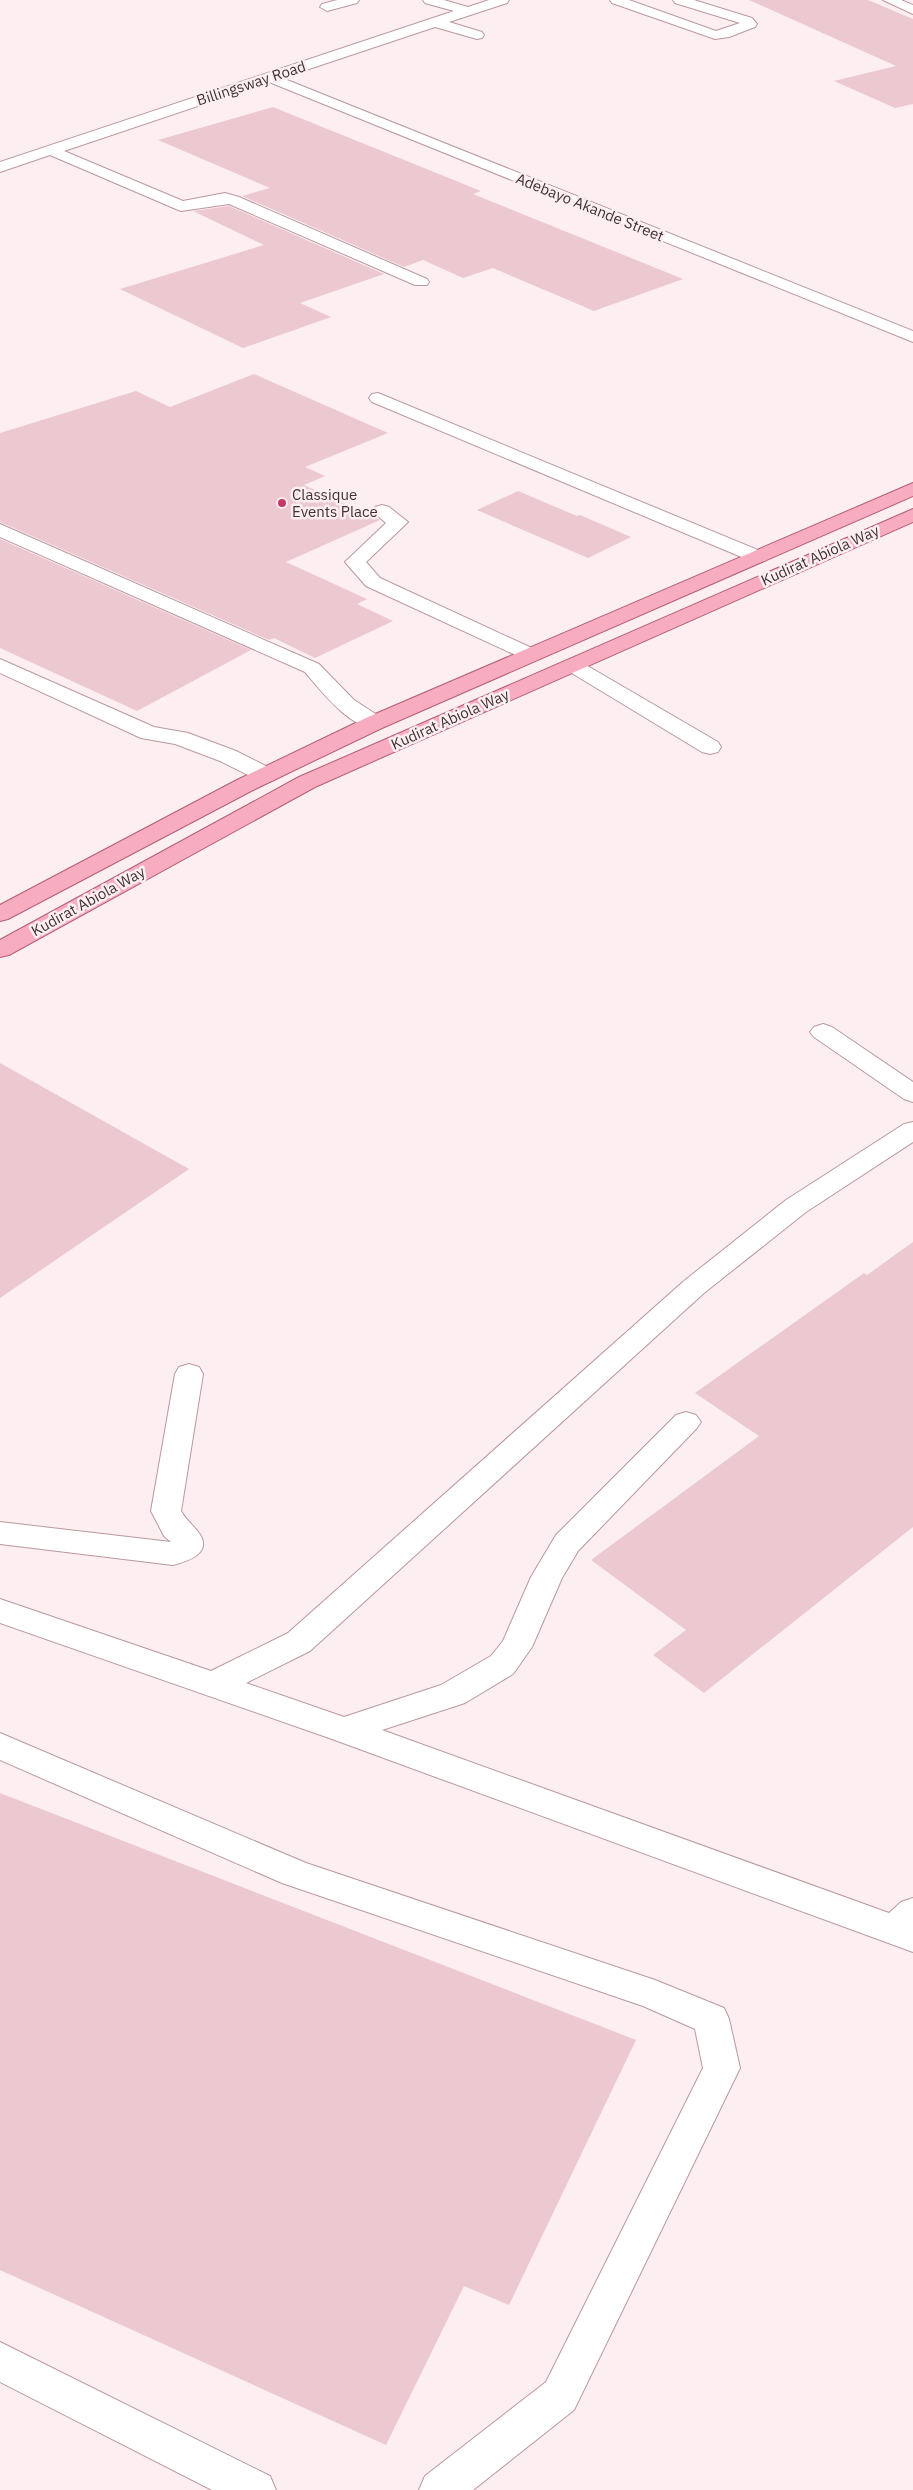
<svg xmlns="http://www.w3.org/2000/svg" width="913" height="2490" font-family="'IBM Plex Sans',sans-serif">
  <rect width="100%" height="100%" fill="#fdeef1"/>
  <path fill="#ecc9d0" d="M749 0H868L913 19V104L895 108 834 81 896 66Z
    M273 107 481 191 473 194 683 279 594 311 493 268 463 278 423 260 404 267 242 196 270 188 158 140Z
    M229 206 384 274 300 303 331 317 243 348 120 289 264 245 193 211Z
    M254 374 388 433 305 467 325 476 304 485 380 520 286 562 367 599 357 604 393 621 315 658 274 638 269 640 0 522V433L136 391 170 407Z
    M518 491 577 516 580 515 631 537 588 558 477 510Z
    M0 539 251 650 137 711 0 648Z
    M0 1063 189 1169 0 1298Z
    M913 1242V1527L704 1693 653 1655 686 1630 591 1560 759 1436 695 1393 864 1273 867 1275Z
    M0 1793 636 2040 509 2305 464 2286 386 2445 0 2270Z"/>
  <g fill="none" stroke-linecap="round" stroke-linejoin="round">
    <defs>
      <path id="minor" d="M337 0H359L357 3 327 11 320 7 322 4Z
        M423 0H444L468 7 489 0H509L507 3 449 22 482 32 484 35 482 38 477 39 435 27 282 78 913 331V342L269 82 64 151 183 201 225 193 239 197 427 279 429 282 427 285H415L229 204 181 211 176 209 50 155 0 172V162L454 11 425 3Z
        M610 0H629L716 31 740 23 675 3 673 0H694L752 18 757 24 755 27 729 37 715 39 612 3Z
        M883 0H901L913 5V14Z
        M378 393 765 553 768 557 765 561H751L372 402 369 398 372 394Z
        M382 505 389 507 408 522 366 562 380 578 536 650 539 654 536 658 529 660 522 658 366 586 345 562 386 523 372 511 375 507Z
        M0 524 319 664 354 700 382 718 385 723 382 728C354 734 321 691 305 672L0 537Z
        M0 659 154 727 188 733 236 751 274 770 277 775 274 780 266 782 258 780 220 761 175 744 141 738 0 673Z
        M572 659 579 661 718 742 721 747 718 752 710 754 702 752 565 669 562 665 565 661Z
        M823 1024 832 1027 913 1082V1102L904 1099 814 1037 810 1032 814 1027Z
        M913 1122V1142L806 1212 704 1293 310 1651 246 1683 344 1717 441 1685 491 1656 503 1641 531 1577 556 1535 676 1415 686 1412 696 1415 701 1422 696 1429 578 1551 562 1578 532 1647 513 1674 465 1703 382 1730 889 1913 901 1902 913 1898V1952L332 1739 0 1623V1599L211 1671 288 1633 684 1281 786 1200 904 1124Z
        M189 1364 199 1367 203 1374 181 1511C186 1520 193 1525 199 1533 213 1553 188 1561 173 1565L0 1544V1522L171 1542 164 1536 151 1511 175 1374 179 1367Z
        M0 1733 306 1863 655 1980 724 2008 729 2019 740 2068 574 2410 473 2490H419L425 2476 546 2382 703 2068 695 2029 643 2006 282 1883 0 1760Z
        M0 2342 270 2476 276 2490H212L0 2382Z"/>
      <path id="major" d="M913 483V496L382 728 253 790 8 919 0 921V905L237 780 366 718Z
        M913 509V522L315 787 9 955 0 957V940L299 777Z"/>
    </defs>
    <use href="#minor" stroke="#ba989e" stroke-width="2"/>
    <use href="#major" stroke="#b35e74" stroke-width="2"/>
    <use href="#minor" fill="#fff" fill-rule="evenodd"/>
    <use href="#major" fill="#f7acc0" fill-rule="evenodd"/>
  </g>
  <circle fill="#c53867" stroke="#fdeef1" stroke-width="2" cx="282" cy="503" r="5"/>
  <g text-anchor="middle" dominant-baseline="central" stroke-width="5" stroke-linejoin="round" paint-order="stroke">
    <g font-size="15" fill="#403234" stroke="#fdeef1">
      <text transform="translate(251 83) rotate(-18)">Billingsway Road</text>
      <text transform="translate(590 207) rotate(22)">Adebayo Akande Street</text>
      <text transform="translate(820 555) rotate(-24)">Kudirat Abiola Way</text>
      <text transform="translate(450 719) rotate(-24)">Kudirat Abiola Way</text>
      <text transform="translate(88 901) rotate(-29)">Kudirat Abiola Way</text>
    </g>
    <g font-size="15" fill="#403234" stroke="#fdeef1" text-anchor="start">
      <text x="292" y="494">Classique<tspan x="292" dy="17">Events Place</tspan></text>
    </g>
  </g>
</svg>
